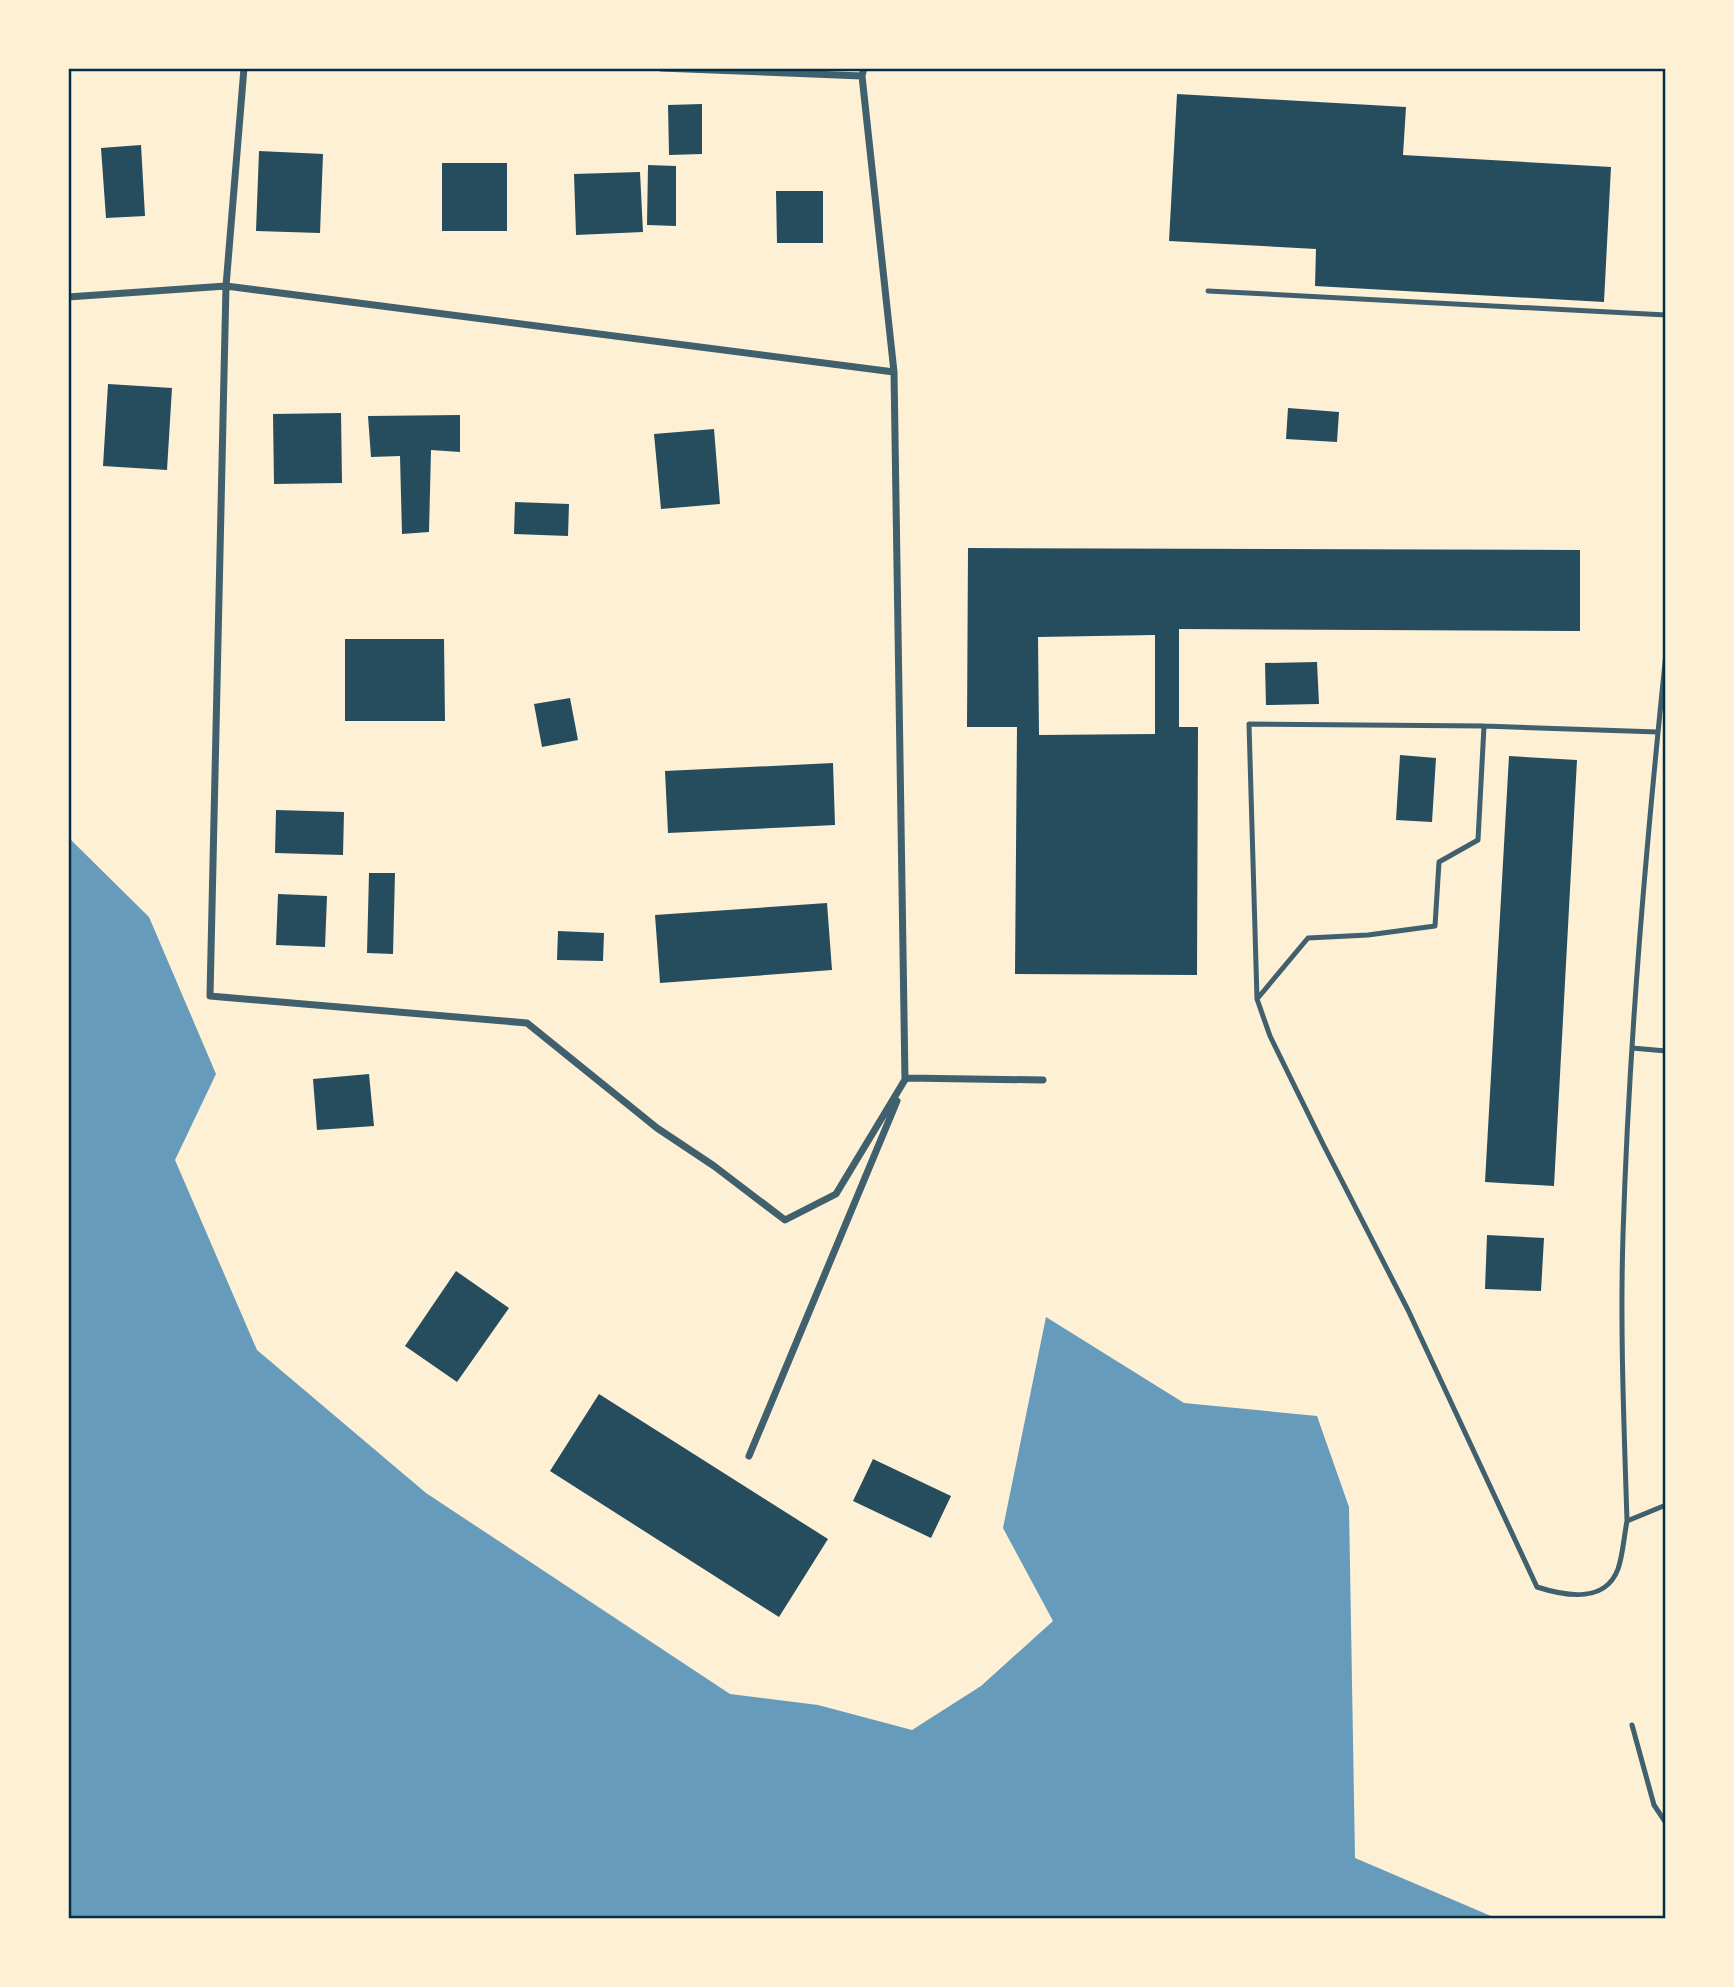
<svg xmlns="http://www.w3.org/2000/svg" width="1734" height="1987" font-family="Manrope,sans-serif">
  <rect width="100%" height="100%" fill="#fdf0d5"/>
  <path fill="#669bbc" d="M68 837 149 917 216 1074 175 1160 257 1350 426 1493 730 1694 818 1705 912 1730 981 1686 1053 1621 1003 1528 1046 1317 1184 1403 1317 1416 1349 1507 1355 1858 1498 1919H68Z"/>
  <path fill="#264d5e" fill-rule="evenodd" d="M1177 94 1406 107 1403 155 1611 167 1604 302 1315 286 1316 249 1169 241Z
    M702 104V154L669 155 668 105Z
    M141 145 145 216 106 218 101 148Z
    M259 151 323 154 320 233 256 231Z
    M442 163H507V231H442Z
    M648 165 676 166V226L647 225Z
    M640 172 643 232 576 235 574 174Z
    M776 191H823V243H777Z
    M108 384 172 388 167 470 103 466Z
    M1288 408 1339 412 1337 442 1286 439Z
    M341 413 342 483 274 484 273 414Z
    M460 415V452L431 450 429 532 402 534 400 456 371 457 368 416Z
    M714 429 720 504 661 509 654 434Z
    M515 502 569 504 568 536 514 534Z
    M968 548 1580 550V631L1179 629V727H1198L1197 975 1015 974 1017 727H967ZM1155 635V734L1039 735 1038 637Z
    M345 639H444L445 721H345Z
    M1317 662 1319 704 1266 705 1265 663Z
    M570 698 578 740 542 747 534 704Z
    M1400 755 1436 758 1432 822 1396 820Z
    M1509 756 1577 760 1554 1186 1485 1182Z
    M833 763 835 825 668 833 665 771Z
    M276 810 344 812 343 855 275 853Z
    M369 873H395L393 954 367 953Z
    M278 894 327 896 325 947 276 945Z
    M827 903 832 970 660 983 655 915Z
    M558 931 604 933 603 961 557 960Z
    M369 1074 374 1126 317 1130 313 1079Z
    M1487 1235 1544 1238 1541 1291 1485 1289Z
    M456 1271 509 1308 457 1382 405 1346Z
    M599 1394 828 1539 779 1617 550 1471Z
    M873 1459 951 1496 931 1538 853 1501Z"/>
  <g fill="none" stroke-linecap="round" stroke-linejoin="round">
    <path stroke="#3f606c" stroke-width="5" d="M1208 291 1666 315
      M1484 726 1478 840 1439 862 1435 926 1368 935 1308 938 1257 999 1270 1036 1323 1144 1408 1310 1537 1587C1565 1596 1605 1604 1618 1569 1623 1555 1624 1536 1627 1521L1666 1505
      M1257 999 1249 724 1484 726 1658 732
      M1632 1048 1666 1051
      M1627 1521C1624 1425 1620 1330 1623 1235 1629 1040 1646 847 1666 653
      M1632 1725 1654 1805 1666 1823"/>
    <path stroke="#3f606c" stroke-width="7" d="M244 68 226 286 210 996 527 1023 657 1128 714 1166 785 1220 836 1194 906 1078 1043 1080
      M661 68 862 76
      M864 68 862 76 894 372 905 1080
      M68 297 226 286 894 372
      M749 1456 897 1101"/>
  </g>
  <rect width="1734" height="1987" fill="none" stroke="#fdf0d5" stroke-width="140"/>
  <rect x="70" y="70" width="1594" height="1847" fill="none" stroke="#003049" stroke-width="2.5"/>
</svg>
